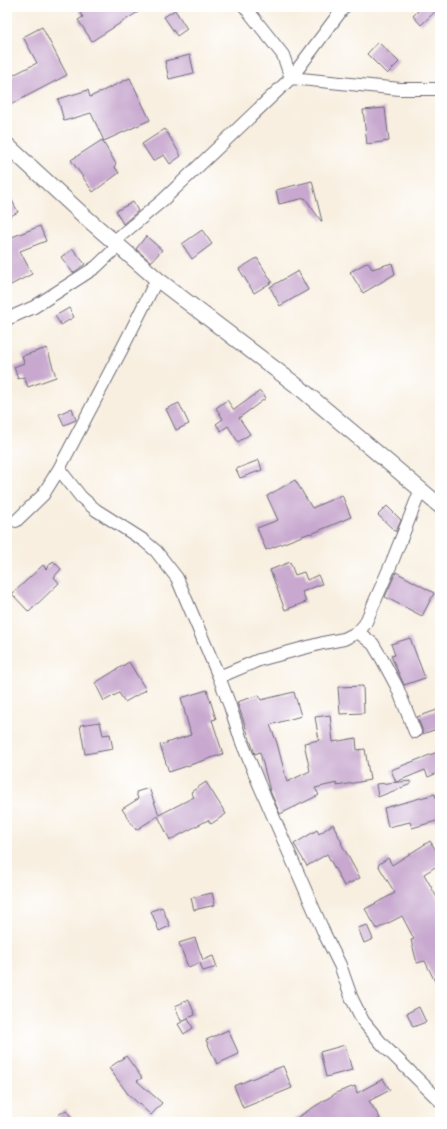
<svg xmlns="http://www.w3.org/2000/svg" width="447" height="1129" font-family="Mynerve,sans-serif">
  <rect width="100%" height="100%" fill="#fff"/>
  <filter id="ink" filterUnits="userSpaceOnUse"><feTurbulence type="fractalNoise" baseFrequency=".025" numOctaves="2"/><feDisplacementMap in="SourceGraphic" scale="8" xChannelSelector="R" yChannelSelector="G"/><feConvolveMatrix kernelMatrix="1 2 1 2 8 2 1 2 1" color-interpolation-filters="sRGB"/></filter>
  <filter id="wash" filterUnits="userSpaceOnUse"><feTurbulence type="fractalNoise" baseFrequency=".012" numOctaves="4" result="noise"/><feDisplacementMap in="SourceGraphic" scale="16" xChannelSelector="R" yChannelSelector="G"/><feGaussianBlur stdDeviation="0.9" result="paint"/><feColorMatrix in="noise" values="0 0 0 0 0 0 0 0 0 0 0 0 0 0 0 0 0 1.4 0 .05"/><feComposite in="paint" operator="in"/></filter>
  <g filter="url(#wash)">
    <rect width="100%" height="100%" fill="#f8efe0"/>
    <g id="blocks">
      <path fill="#c8a8cf" d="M76 7H146L92 41 78 20 83 17Z
        M422 7H440L421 25 413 16Z
        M175 10 187 29 177 36 164 17Z
        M42 27 67 75 10 105 7 100V78L37 63 23 37Z
        M378 42 399 62 387 74 367 54Z
        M190 55 194 73 169 79 165 61Z
        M130 78 150 120 104 141 91 113 64 121 58 99 88 90 90 97Z
        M385 108 389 141 367 144 363 110Z
        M165 129 181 156 170 164 164 155 153 161 142 144Z
        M102 140 116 164 114 166 119 173 93 192 71 160Z
        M312 181 322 221H321L305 198 279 204 276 190Z
        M7 191 18 212 7 218Z
        M133 202 138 211 123 224 116 211Z
        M40 226 46 241 20 251 32 274 7 287V239Z
        M202 230 212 244 192 259 182 244Z
        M146 236 162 250 151 262 136 249Z
        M73 249 85 264 73 273 61 257Z
        M257 258 272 282 254 293 239 269Z
        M368 262 372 269 392 263 395 274 363 293 350 272Z
        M298 271 308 290 280 306 270 287Z
        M69 308 74 317 61 325 55 316Z
        M47 348 56 377 28 387 24 377 18 379 14 367 24 363 22 356Z
        M260 391 266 398 239 418 250 434 238 442 228 426 221 431 216 424 223 419 216 408 227 400 234 410Z
        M179 403 189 424 176 430 166 409Z
        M72 408 76 420 64 425 59 414Z
        M259 460 262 470 240 478 236 469Z
        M295 480 312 508 342 495 351 517 311 534 310 533 266 550 257 528 278 520 267 496Z
        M387 506 401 520 396 532 378 515Z
        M53 561 61 569 54 577 59 583 29 612 12 594 43 565 46 569Z
        M290 562 295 575 304 572 307 580 318 575 322 584 302 592 306 602 285 610 270 570Z
        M396 572 434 593 422 616 385 597Z
        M410 638 425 678 404 685 391 656 395 655 391 644Z
        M129 662 146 690 125 702 119 693 104 701 95 683Z
        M363 686 364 713 340 714 338 687Z
        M207 690 216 719 212 720 223 754 169 772 160 745 191 735 181 698Z
        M294 692 301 716 270 725 277 743 287 782 310 771 304 743 319 740 315 717 330 715 333 742 356 738 357 750 365 749 370 780 337 786V783L315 788 319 795 280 814 270 791 260 752 255 754 237 702 259 695 261 700Z
        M440 709V728L422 734V729L417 717Z
        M100 722 103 735 110 734 113 749 85 754 80 725Z
        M440 751V772L428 777 425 770 396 782 391 770Z
        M411 781V784L378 797 376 784Z
        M206 782 226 814 211 824 208 820 170 840 158 816 136 830 122 809 138 799 136 792 149 788 159 815 194 797 191 792Z
        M435 794 440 812V820L412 828 410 822 388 827 384 808Z
        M333 824 342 843H341L360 878 344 886 327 854 307 866 294 844 317 830 319 834Z
        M430 841 440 857V864L424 874 440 903V992L425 961 417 963 411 940 414 939 402 916 377 929 365 909 395 893 378 865 388 858 392 865Z
        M212 893 215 905 194 910 191 898Z
        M162 907 170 926 159 931 151 911Z
        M367 925 373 939 364 943 358 928Z
        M195 938 203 960 213 956 217 967 203 971 200 963 188 967 179 943Z
        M189 1000 195 1015 181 1021 175 1006Z
        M419 1007 426 1022 413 1027 407 1013Z
        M188 1019 193 1028 184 1034 178 1024Z
        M228 1030 239 1054 217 1064 206 1040Z
        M345 1045 352 1070 326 1077 320 1052Z
        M126 1056 142 1078 137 1081 162 1103 151 1115 128 1094 109 1068Z
        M283 1066 292 1088 243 1108 234 1086Z
        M383 1079 390 1090 369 1101 380 1118 374 1122H290L338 1092 355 1086 357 1093Z
        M66 1110 75 1122H63L58 1115Z"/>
    </g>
  </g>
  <g filter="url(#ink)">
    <use href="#blocks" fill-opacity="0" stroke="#6d6a75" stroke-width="1"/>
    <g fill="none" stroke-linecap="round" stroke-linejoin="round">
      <defs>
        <path id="minor" d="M245 7 283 55 291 78 400 89H440
          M113 242 163 200 291 78 344 7
          M7 319 34 307 96 267 118 246
          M59 469 81 497 96 510 143 540 156 551 177 578 219 677 230 706 241 740 259 784 325 935 340 965 352 999 363 1021 382 1044 440 1101
          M16 521 43 495 59 469 125 343 157 279
          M358 632 373 644 382 659 397 687 415 732
          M219 677 259 660 323 643 344 639 358 632 365 624 392 562 421 489"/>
        <path id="tertiary" d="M7 145 83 215 157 279 300 388 440 506"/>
      </defs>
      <use href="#minor" stroke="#6d6a75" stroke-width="14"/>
      <use href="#tertiary" stroke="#6d6a75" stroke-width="17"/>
      <use href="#minor" stroke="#fff" stroke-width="12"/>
      <use href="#tertiary" stroke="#fff" stroke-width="15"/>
    </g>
  </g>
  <rect width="447" height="1129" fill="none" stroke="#fff" stroke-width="24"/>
</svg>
